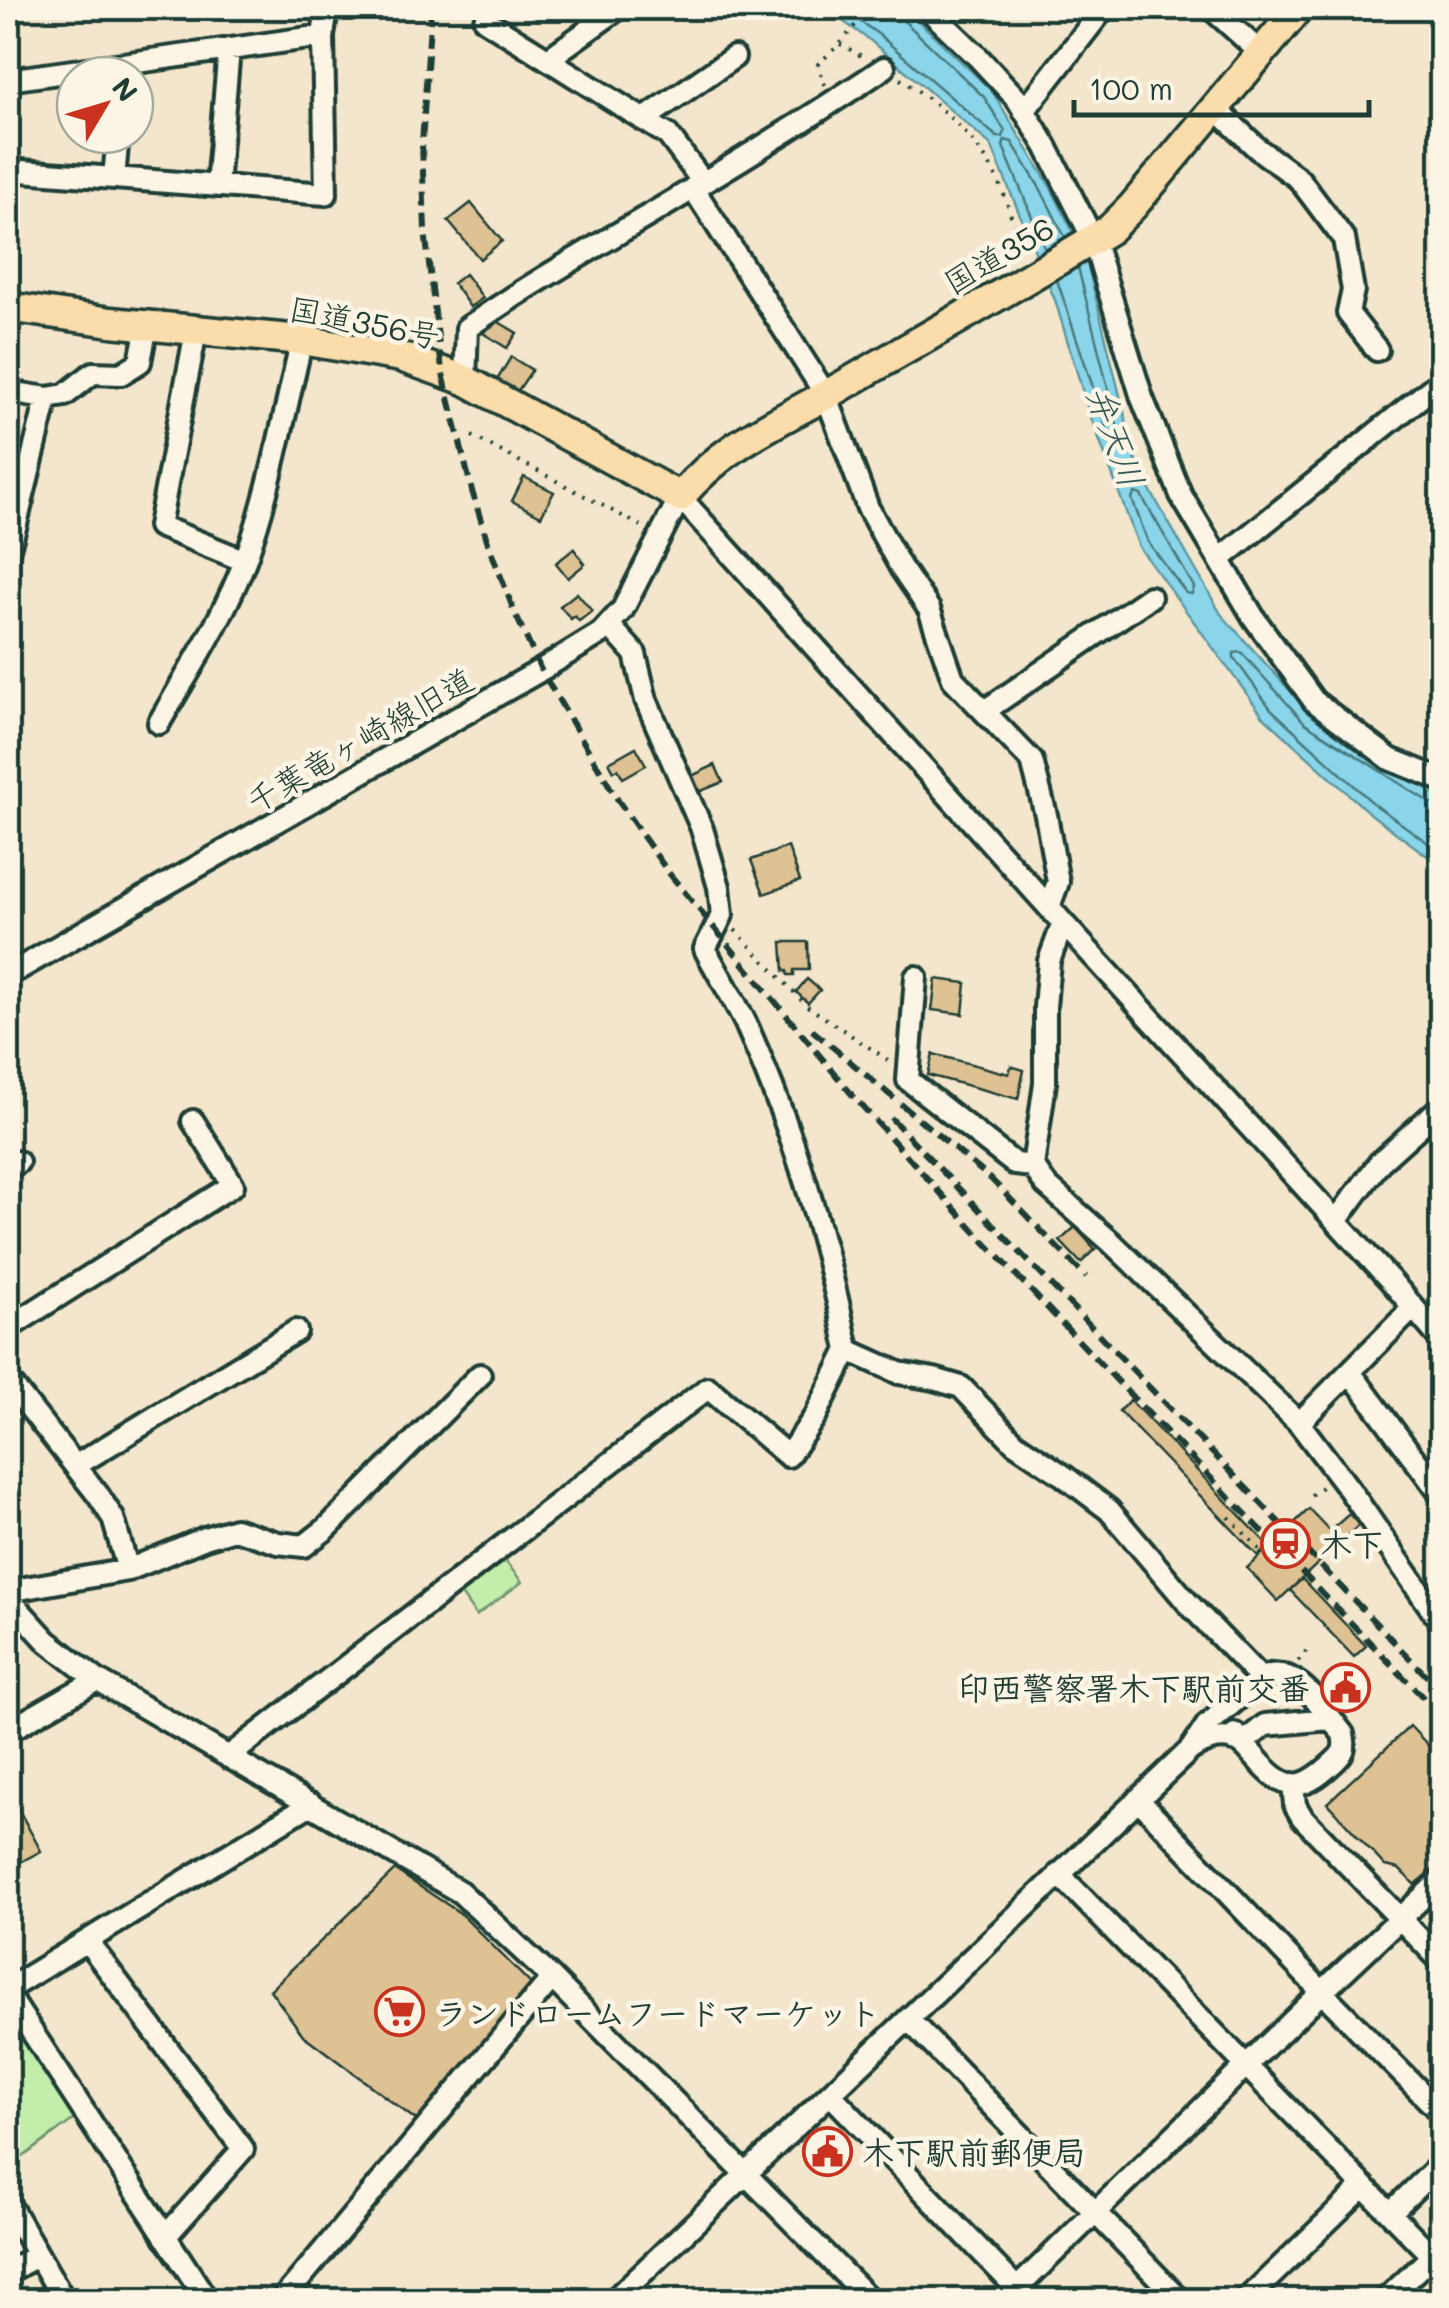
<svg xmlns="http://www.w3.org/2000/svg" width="1449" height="2308" font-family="Mali,'Klee One',sans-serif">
  <rect width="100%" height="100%" fill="#f3e6cc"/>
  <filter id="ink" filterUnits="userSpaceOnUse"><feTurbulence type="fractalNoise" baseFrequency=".01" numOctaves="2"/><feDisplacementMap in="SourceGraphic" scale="20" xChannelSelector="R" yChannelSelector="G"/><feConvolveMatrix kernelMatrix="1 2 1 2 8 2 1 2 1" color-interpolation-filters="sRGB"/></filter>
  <g filter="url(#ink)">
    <path fill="#c3edaa" stroke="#71956f" stroke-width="2.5" d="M499 1553 522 1582 476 1616 456 1587Z
      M8 2010 77 2117 8 2168Z"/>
    <path fill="#8ad5ea" stroke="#5f98a1" stroke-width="2.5" d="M824 8H905L992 91 1050 186 1086 258 1138 469 1221 614 1312 715 1441 798V866L1368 812 1263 716 1139 547 1089 412 1055 300 991 145 871 41Z"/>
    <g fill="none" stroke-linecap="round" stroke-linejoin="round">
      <path stroke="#4a7a7d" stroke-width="2.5" d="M841 8 878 34 997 137H1003L1005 131 984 97 902 19 899 8
        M1045 249 1003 146 1005 140 1012 142 1041 190 1065 237
        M1057 280 1111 441 1117 443 1120 437 1078 267
        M1135 493 1141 495 1194 587 1192 594 1186 593 1148 542 1132 499Z
        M1442 805 1432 804 1305 723 1241 652 1234 653V658L1271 709 1374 804 1442 853"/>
    </g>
    <path fill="#dfc293" stroke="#1f3d34" stroke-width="2.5" d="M471 203 502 241 480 259 448 221Z
      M465 274 483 298 470 307 453 283Z
      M492 318 517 333 507 348 483 333Z
      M511 357 532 370 517 392 497 380Z
      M524 477 554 492 541 516 512 501Z
      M574 549 585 564 568 578 556 563Z
      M577 593 592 611 579 621 575 616 571 619 560 606Z
      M636 747 646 765 623 778 618 769 614 771 609 762Z
      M715 765 723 782 694 794 687 778Z
      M788 847 800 881 764 894 751 860Z
      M782 942H808L809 970H794V975H788L787 971H784Z
      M807 979 820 990 808 1003 796 992Z
      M936 979 966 983 963 1014 932 1010Z
      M933 1054 1009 1074 1011 1066 1024 1070 1018 1099 928 1075Z
      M1075 1227 1095 1249 1081 1263 1060 1241Z
      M1130 1400 1269 1546 1258 1556 1119 1411Z
      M1309 1509 1330 1531 1349 1514 1359 1525 1278 1601 1247 1568Z
      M1302 1579 1366 1646 1354 1657 1290 1590Z
      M1410 1726 1442 1760V1862L1415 1885 1399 1869 1385 1866 1327 1803Z
      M8 1790 41 1851 8 1869Z
      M395 1870 460 1913 535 1988 420 2123 303 2035 270 1990Z"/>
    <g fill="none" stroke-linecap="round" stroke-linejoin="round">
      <defs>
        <path id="minor" d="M927 8 976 55 1017 99 1046 146 1093 239 1142 398 1181 495 1254 618 1314 701 1390 759 1442 780
          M1211 8 1261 53
          M485 20 668 135 703 182
          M548 59 619 8
          M8 80 323 36
          M1215 108 1258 149 1299 179 1344 239 1353 290 1348 313 1377 350
          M1024 111 1104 8
          M643 120 734 57
          M8 170 326 194 323 36 327 8
          M114 178 118 135
          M217 186 229 49
          M693 188 826 395 868 508 901 568 929 609 953 679 1032 761 1046 815 1058 882 1049 907
          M196 331 159 526 245 561
          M465 380 467 328C528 285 592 249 656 211 733 165 810 118 884 68
          M8 392 47 398 65 395 93 373 121 374 140 362 147 325
          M8 552 16 524 47 398
          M1220 559 1442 380
          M609 625 635 654 646 700 702 829 719 887 722 915 705 949C718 974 734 999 746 1024 792 1128 826 1238 848 1350L899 1373 934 1379 961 1387 1015 1443 1064 1476 1109 1510 1187 1602 1261 1679
          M986 710 1150 597
          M159 723C189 670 225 616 246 558 271 488 284 413 302 340
          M1063 923 1049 961 1045 1007V1083L1033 1166 1046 1185 1111 1242 1299 1423 1349 1489 1442 1624
          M8 975 541 670 601 633 623 609 680 497 1063 923 1391 1281 1442 1341
          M916 977 908 1080 1015 1164 1033 1166
          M8 1169 18 1162
          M1336 1221 1380 1162 1442 1106
          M8 1328 233 1185 193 1121
          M1350 1372 1442 1496
          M8 1380 98 1495 113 1518 128 1570
          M1299 1423 1413 1308
          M75 1466 296 1331
          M8 1591 128 1570 205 1538 235 1529 278 1543 304 1546 327 1528 480 1375
          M8 1598 47 1641 97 1680 460 1892 552 1978 870 2300
          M8 1731 97 1680
          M1235 1734 1243 1743 1265 1725 1330 1719
          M228 1757 708 1388 788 1456 816 1415 848 1350
          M1293 1784 1295 1805 1302 1817 1442 1962
          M1138 1799 1322 1992 1442 2114
          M1059 1874 1432 2256 1385 2300
          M87 1941 243 2149 165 2237
          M8 1989 311 1804
          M8 1995 207 2300
          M908 2019 1180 2300
          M831 2095 1028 2300
          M8 2203 64 2300
          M1391 2212 1442 2163
          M8 2272 38 2255
          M282 2300 552 1978
          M614 2300 1191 1749C1205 1741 1221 1734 1237 1741 1245 1744 1249 1751 1255 1757 1285 1792 1300 1794 1334 1762 1344 1753 1346 1748 1343 1734 1325 1712 1293 1659 1261 1679L1207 1725 1191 1749
          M1005 2300 1322 1992 1442 1879
          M1246 2300 1364 2186"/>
        <path id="highway" d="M8 307 111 322 302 340 401 357 465 380 680 497C725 443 778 423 837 389 928 336 1020 284 1110 229L1132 207 1299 8"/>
      </defs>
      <use href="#minor" stroke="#1f3d34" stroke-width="28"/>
      <use href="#highway" stroke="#1f3d34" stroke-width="35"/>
      <path stroke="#1f3d34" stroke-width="4" stroke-dasharray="2.5 8" stroke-linecap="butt" d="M840 44 867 59
        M900 79C941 105 981 141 1001 187 1010 208 1015 232 1022 254
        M825 85 818 64 840 44 869 8
        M472 436 643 527
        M735 930 807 1006 891 1062
        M1311 1495 1323 1486
        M1229 1517 1263 1553
        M1298 1661 1308 1649"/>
      <use href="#minor" stroke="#fcf5e5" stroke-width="20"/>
      <use href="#highway" stroke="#faddab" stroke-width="28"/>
      <path stroke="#1f3d34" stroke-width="6" stroke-dasharray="15 8" stroke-linecap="butt" d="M431 8 422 144 425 231 442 370 472 491 488 543 514 611 541 670 619 802 668 872 854 1097 981 1238 1095 1358 1442 1717
        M812 1030 991 1179 1086 1277
        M891 1118 1442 1692"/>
    </g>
  </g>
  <defs>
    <symbol id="station-ring" viewBox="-11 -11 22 22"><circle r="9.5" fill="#fcf5e5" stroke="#c8321e" stroke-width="1.5"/><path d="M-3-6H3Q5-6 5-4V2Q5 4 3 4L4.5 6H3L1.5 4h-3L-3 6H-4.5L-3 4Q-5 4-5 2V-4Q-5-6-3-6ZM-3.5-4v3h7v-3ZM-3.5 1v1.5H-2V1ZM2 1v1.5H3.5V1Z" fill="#c8321e"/></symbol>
    <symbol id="civic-ring" viewBox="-11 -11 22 22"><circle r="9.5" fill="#fcf5e5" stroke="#c8321e" stroke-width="1.5"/><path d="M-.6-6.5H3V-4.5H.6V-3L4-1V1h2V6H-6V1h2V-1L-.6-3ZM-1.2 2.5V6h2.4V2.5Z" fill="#c8321e"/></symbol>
    <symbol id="supermarket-ring" viewBox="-11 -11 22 22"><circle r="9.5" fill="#fcf5e5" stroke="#c8321e" stroke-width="1.5"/><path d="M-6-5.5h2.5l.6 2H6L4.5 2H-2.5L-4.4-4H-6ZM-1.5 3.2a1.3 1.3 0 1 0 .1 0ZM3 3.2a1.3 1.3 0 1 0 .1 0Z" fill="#c8321e"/></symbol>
  </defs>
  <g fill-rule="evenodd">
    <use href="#station-ring" x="1258" y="1516" width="55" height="55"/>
    <use href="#civic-ring" x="1318" y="1660" width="55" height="55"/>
    <use href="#supermarket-ring" x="372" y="1984" width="55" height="55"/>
    <use href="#civic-ring" x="800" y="2124" width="55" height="55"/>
  </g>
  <g text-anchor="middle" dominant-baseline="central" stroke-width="9" stroke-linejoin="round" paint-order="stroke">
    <g font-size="32" fill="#1f3d34" stroke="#fcf5e5">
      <text transform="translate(998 254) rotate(-30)">国道356</text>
      <text transform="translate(365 321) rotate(11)">国道356号</text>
      <text transform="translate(359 739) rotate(-30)">千葉竜ヶ崎線旧道</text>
    </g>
    <g font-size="32" font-weight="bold" fill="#1f3d34" stroke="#fcf5e5" text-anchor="start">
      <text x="1320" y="1543">木下</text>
      <text x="1310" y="1687" text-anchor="end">印西警察署木下駅前交番</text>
      <text x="435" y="2012">ランドロームフードマーケット</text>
      <text x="862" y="2151">木下駅前郵便局</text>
    </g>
    <g font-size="35" font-style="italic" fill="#345b58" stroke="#fcf5e5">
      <text transform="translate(1117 436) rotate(70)">弁天川</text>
    </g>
  </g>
  <rect width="1449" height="2308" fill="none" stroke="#fcf5e5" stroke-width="40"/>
  <rect x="20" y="20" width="1409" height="2268" fill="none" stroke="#1f3d34" stroke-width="4" filter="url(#ink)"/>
  <g transform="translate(105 105) rotate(52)"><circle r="48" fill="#fcf5e5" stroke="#a4ab9e" stroke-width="2.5"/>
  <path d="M0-8L18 38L0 25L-18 38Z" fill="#c8321e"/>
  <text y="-15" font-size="28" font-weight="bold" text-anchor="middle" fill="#1f3d34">N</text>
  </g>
  <path d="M1074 100v15h295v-15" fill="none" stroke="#1f3d34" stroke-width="5"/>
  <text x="1089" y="100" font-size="30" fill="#1f3d34" stroke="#fcf5e5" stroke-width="8" paint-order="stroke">100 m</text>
</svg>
